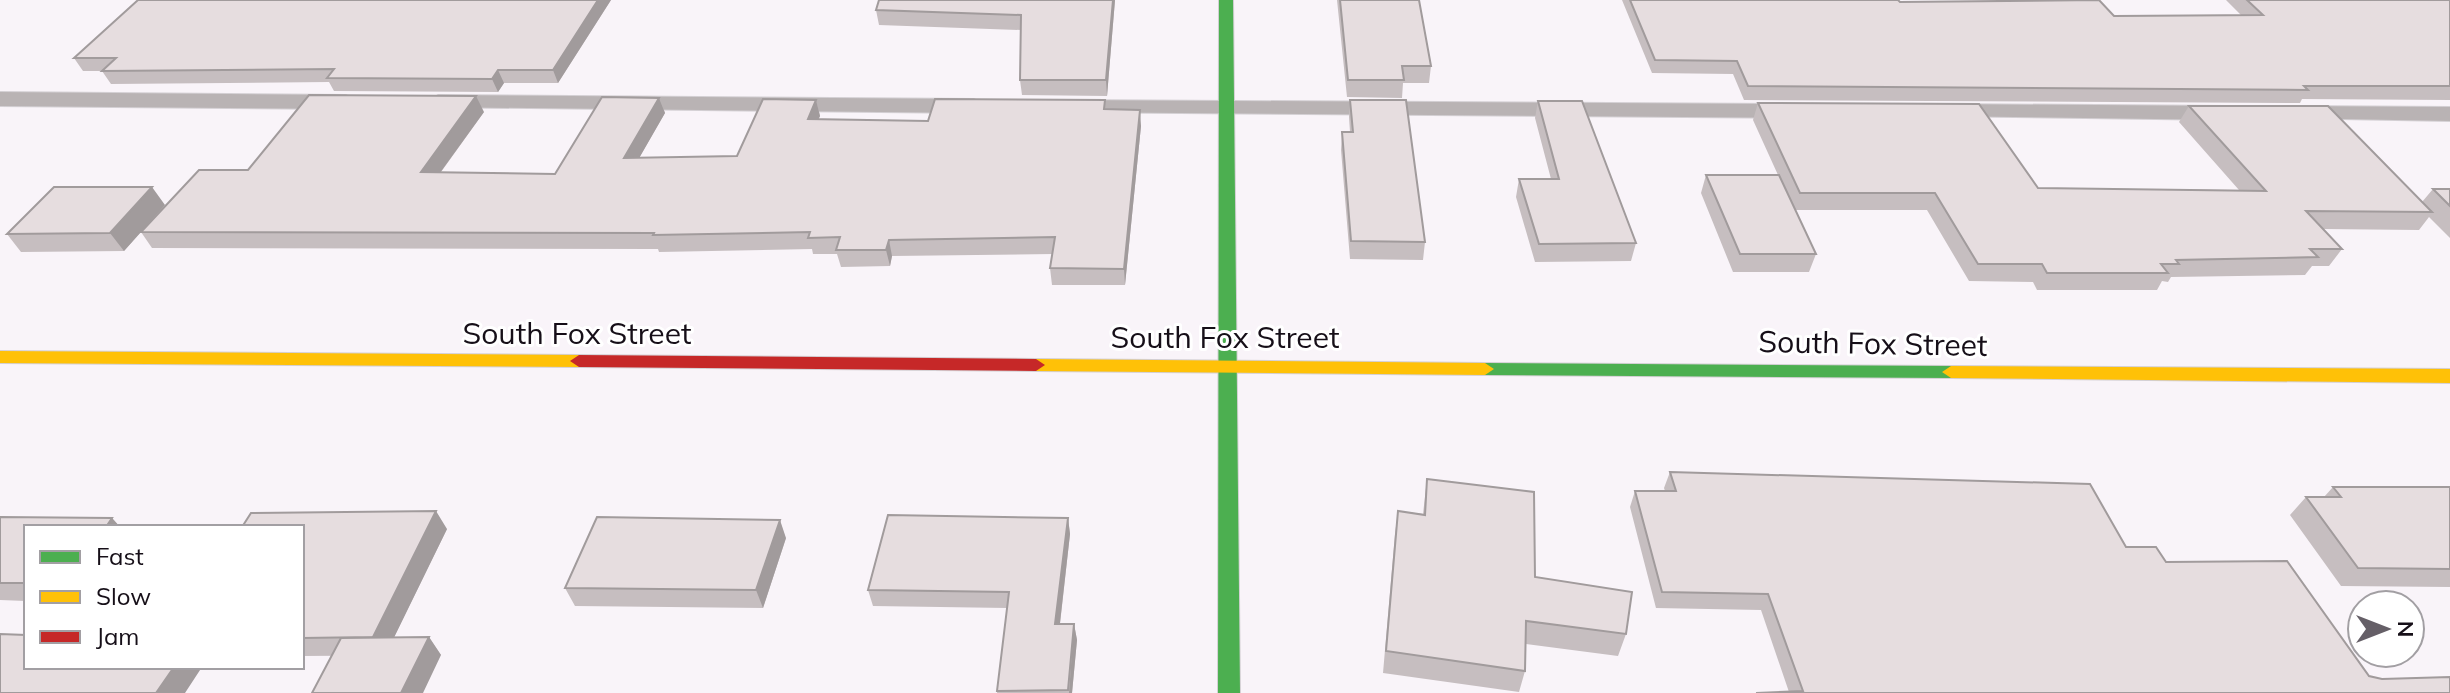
<svg xmlns="http://www.w3.org/2000/svg" width="2450" height="693" font-family="Mulish,sans-serif">
  <rect width="100%" height="100%" fill="#f9f4f9"/>
  <g fill="none" stroke-linecap="round" stroke-linejoin="round">
    <defs>
      <path id="lane" d="M0 92 346 95 358 102 346 109 0 106Z
        M438 95 974 99 986 106 974 113 429 107 426 102Z
        M1066 100 1798 104 1810 111 1798 118 1057 112 1054 107 1057 102Z
        M1946 104 2226 106 2238 113 2226 120 1937 116 1934 111 1937 106Z
        M2294 106 2450 107V121L2285 118 2282 113 2285 108Z"/>
      <path id="fast" d="M1219 0H1233L1240 693H1218Z
        M1485 363 1951 366 1960 372 1951 378 1485 375 1476 369Z"/>
      <path id="slow" d="M0 351 579 355 588 361 579 367 0 363Z
        M1036 359 1485 363 1494 369 1485 375 1036 371 1027 365Z
        M1951 366 2450 369V383L1951 378 1942 372Z"/>
      <path id="jam" d="M579 355 1036 359 1045 365 1036 371 579 367 570 361Z"/>
    </defs>
    <use href="#lane" stroke="#d4d0d4" stroke-width="2"/>
    <use href="#fast" stroke="#d4d0d4" stroke-width="2"/>
    <use href="#slow" stroke="#d4d0d4" stroke-width="2"/>
    <use href="#jam" stroke="#d4d0d4" stroke-width="2"/>
    <use href="#lane" fill="#b9b3b4" fill-rule="evenodd"/>
    <use href="#fast" fill="#4caf50" fill-rule="evenodd"/>
    <use href="#slow" fill="#ffc107" fill-rule="evenodd"/>
    <use href="#jam" fill="#c62828" fill-rule="evenodd"/>
  </g>
  <path fill="#c6bec0" d="M611 0 558 83H504L498 92 334 91 329 82 111 84 102 71H83L74 58Z
    M879 0H1115L1107 96 1022 95 1020 80 1021 30 879 25 876 10Z
    M1337 0H1419L1431 66 1429 83H1403L1402 98 1347 97Z
    M1622 0H1898L1900 2 2015 1V0H2099L2114 16 2241 15 2226 0H2450V100L2302 99 2300 103 1744 100 1733 74 1652 73Z
    M659 98 665 113 639 158 737 156 816 100 820 116 818 119 928 121 1105 109 1141 126 1125 285H1052L1050 268 1053 254 892 256 890 266 841 267 837 254H813L812 249 659 252 658 249 152 248 141 232 124 251 21 252 7 234 165 205 144 228 248 170 484 112 441 172 555 174Z
    M1350 100 1425 242 1423 260 1350 259 1341 150 1342 132H1350L1349 117Z
    M1538 101 1636 243 1631 261 1535 262 1516 197 1519 179H1551L1535 118Z
    M1758 103 2038 188 2239 190 2179 122 2189 106 2422 202 2433 189H2450V238L2429 217 2419 230 2323 229 2342 249 2329 266H2312L2305 275 2171 277 2168 282 2162 281 2157 290H2037L2033 282 1969 281 1927 210H1795L1816 254 1809 272H1733L1701 193 1706 175H1778L1753 120Z
    M1670 472 2126 547 2166 562 2369 676 1789 692 1761 610 1656 608 1630 507 1635 491H1665L1664 488Z
    M1427 479 1535 577 1626 634 1618 656 1526 644 1525 671 1519 692 1383 673 1395 534 1398 511 1423 514Z
    M2333 487H2450V587L2341 586 2290 515 2306 497H2324Z
    M0 517 112 518 120 527H26V601L0 600Z
    M1068 518 1070 534 1060 624H1074L1077 640 1072 693H997L1007 608 873 606 868 590Z
    M302 527 447 529 394 637H429L441 655 302 656Z
    M786 538 763 608 575 606 565 588Z"/>
  <path fill="#a19b9c" d="M598 0H611L558 83 553 70Z
    M1113 0H1115L1107 96 1106 80Z
    M498 70 504 83 498 92 492 79Z
    M476 96 484 112 429 188 421 172Z
    M659 98 665 113 630 174 624 158Z
    M816 100 820 116 812 135 808 119Z
    M1140 110 1141 126 1125 285 1124 269Z
    M152 187 165 205 124 251 110 233Z
    M889 240 892 256 890 266 886 250Z
    M436 511 447 529 386 654 373 637Z
    M112 518 120 527H106Z
    M1068 518 1070 534 1058 640 1055 624Z
    M780 520 786 538 763 608 756 590Z
    M1074 624 1077 640 1072 693H1069Z
    M429 637 441 655 423 693H401Z
    M174 667H202L185 693H156Z"/>
  <path fill="#e6dddf" stroke="#a19b9c" stroke-width="2" d="M138 0H598L553 70H498L492 79 327 78 334 69 102 71 116 58H74Z
    M879 0H1113L1106 80H1020L1021 15 876 10Z
    M1340 0H1419L1431 66H1402L1404 80H1348Z
    M1630 0H1898L1900 2 2099 0 2114 16 2263 15 2247 0H2450V86H2304L2308 90 1748 86 1737 61 1655 60Z
    M309 95 476 96 421 172 555 174 602 97 659 98 624 158 737 156 763 99 816 100 808 119 928 121 935 99 1105 100 1104 109 1140 110 1124 269 1050 268 1055 237 889 240 886 250H836L840 237 808 238 810 232 653 235 654 233 141 232 199 170H248Z
    M1350 100H1406L1425 242 1351 241 1342 132H1353Z
    M1538 101H1582L1636 243 1539 244 1519 179H1559Z
    M1758 103 1979 104 2038 188 2266 191 2189 106H2328L2432 212 2306 211 2342 249H2310L2318 257 2176 260 2179 264H2161L2168 273H2047L2042 264H1978L1935 193H1800Z
    M1706 175H1779L1816 254H1740Z
    M54 187H152L110 233 7 234Z
    M2433 189H2450V206Z
    M1670 472 2090 484 2126 547H2156L2166 562 2287 561 2369 676 2382 679 2450 677V693H1756L1803 691 1768 594 1662 592 1635 491H1676Z
    M1427 479 1534 492 1535 577 1632 592 1626 634 1526 621 1525 671 1386 651 1398 511 1425 515Z
    M2333 487H2450V569L2358 568 2306 497H2341Z
    M436 511 373 637 302 638V527H242L251 513Z
    M888 515 1068 518 1055 624H1074L1068 690 997 691 1009 592 868 590Z
    M0 517 112 518 106 527H26V583H0Z
    M597 517 780 520 756 590 565 588Z
    M0 634 26 635V667H174L156 693H0Z
    M429 637 401 693H312L341 638Z"/>
  <g text-anchor="middle" dominant-baseline="central" stroke-width="6" stroke-linejoin="round" paint-order="stroke">
    <g font-size="30" fill="#160f18" stroke="#fff">
      <text x="577" y="333">South Fox Street</text>
      <text x="1225" y="337">South Fox Street</text>
      <text transform="translate(1873 343) rotate(1)">South Fox Street</text>
    </g>
  </g>
  <rect x="24" y="525" width="280" height="144" fill="#ffffff" stroke="#a29fa3" stroke-width="2"/>
  <rect x="40" y="551" width="40" height="12" fill="#4caf50" stroke="#a29fa3" stroke-width="2"/>
  <text x="96" y="565" font-size="24" fill="#160f18">Fast</text>
  <rect x="40" y="591" width="40" height="12" fill="#ffc107" stroke="#a29fa3" stroke-width="2"/>
  <text x="96" y="605" font-size="24" fill="#160f18">Slow</text>
  <rect x="40" y="631" width="40" height="12" fill="#c62828" stroke="#a29fa3" stroke-width="2"/>
  <text x="96" y="645" font-size="24" fill="#160f18">Jam</text>
  <g transform="translate(2386 629) rotate(90)"><circle r="38" fill="#ffffff" stroke="#a29fa3" stroke-width="2"/>
  <path d="M0-6L14 30L0 20L-14 30Z" fill="#655f67"/>
  <text y="-12" font-size="22" font-weight="bold" text-anchor="middle" fill="#160f18">N</text>
  </g>
</svg>
